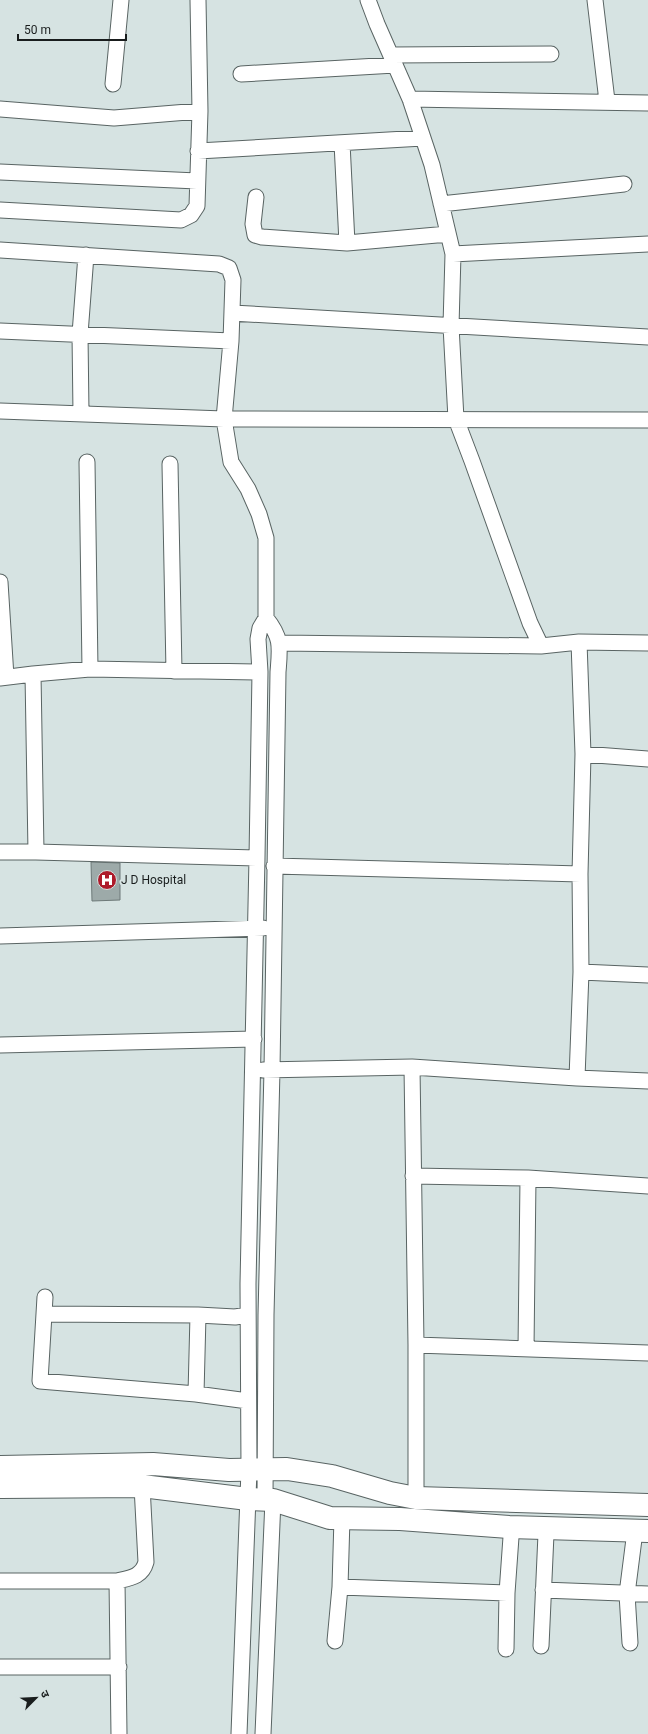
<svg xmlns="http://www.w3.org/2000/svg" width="648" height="1734" font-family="Roboto,'Noto Sans Devanagari',sans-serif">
  <rect width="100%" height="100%" fill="#d6e3e2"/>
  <path fill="#9daaa9" stroke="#6d7978" d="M91 862 120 863V900L92 901Z"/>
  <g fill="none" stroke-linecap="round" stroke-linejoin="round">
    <defs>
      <path id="street" d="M368 0 377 24 410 99 432 165 453 254 451 326 456 419 472 461 530 623 541 646
        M595 0 607 101
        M391 55 551 54
        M241 74 395 65
        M113 84 121 0
        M410 99 648 103
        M0 109 114 118 200 111
        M342 143 347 243
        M198 151 423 138
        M0 172 197 181
        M256 197 253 224 255 235 262 237 347 243 448 234
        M441 204 624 184
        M0 210 181 220 191 215 197 206 200 111 198 0
        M0 250 219 264 229 268 233 280 231 341 224 419 231 462 248 489 259 514 266 538V618L260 628 258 639 260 672 257 858 248 1284 249 1470 239 1734
        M453 254 648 244
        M232 313 648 337
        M0 331 231 341
        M0 411 224 419 648 420
        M81 414 80 334 86 255
        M87 462 90 669
        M170 464 174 671
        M0 582 6 677
        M280 643 541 646 579 642 648 643
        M33 674 36 852
        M0 678 33 674 90 669 260 672
        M583 754 648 759
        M0 852H36L257 858
        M274 866 580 874
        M0 936 263 928
        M581 972 648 975
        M0 1045 254 1039
        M412 1067 416 1345V1498
        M263 1070 412 1067 577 1078 648 1081
        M577 1078 581 972 580 874 583 754 579 642
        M413 1176 528 1178 648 1186
        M45 1297 40 1381 196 1394 248 1401
        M44 1314 198 1315 235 1317 248 1315
        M416 1345 648 1353
        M526 1349 528 1178
        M196 1394 198 1315
        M265 1500 266 1315 272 1070 278 672C280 647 282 638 266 618
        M0 1581H117C130 1578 142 1577 146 1562L142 1486
        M117 1581 119 1734
        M340 1587 507 1593
        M543 1590 648 1594
        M335 1641 340 1587 342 1518
        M630 1643 627 1594 635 1531
        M541 1646 546 1534 548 1528
        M506 1649 507 1593 511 1537 509 1527
        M0 1667H119
        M263 1734 273 1500"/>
      <path id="secondary" d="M0 1467 153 1464 229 1470 287 1469 332 1476 390 1493 416 1498 648 1505
        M0 1487 142 1486 248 1499 273 1500 330 1518 400 1519 509 1527 648 1531"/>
    </defs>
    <use href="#street" stroke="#596463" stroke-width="17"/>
    <use href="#secondary" stroke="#596463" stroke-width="24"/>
    <use href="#street" stroke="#fff" stroke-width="15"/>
    <use href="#secondary" stroke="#fff" stroke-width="22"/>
  </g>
  <defs>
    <symbol id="hospital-disc" viewBox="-11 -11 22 22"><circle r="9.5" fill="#ae1b2b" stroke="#d6e3e2"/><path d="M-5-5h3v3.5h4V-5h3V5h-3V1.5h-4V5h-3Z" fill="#fff"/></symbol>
  </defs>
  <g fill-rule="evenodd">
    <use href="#hospital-disc" x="96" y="869" width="22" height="22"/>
  </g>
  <g text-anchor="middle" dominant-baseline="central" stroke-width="4" stroke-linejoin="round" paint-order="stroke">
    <g font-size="12" fill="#191d1d" stroke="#d6e3e2" text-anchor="start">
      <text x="121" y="880">J D Hospital</text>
    </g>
  </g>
  <g transform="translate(36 1698) rotate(66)" stroke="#d6e3e2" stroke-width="3" paint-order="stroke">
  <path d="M0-3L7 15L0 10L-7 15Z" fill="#191d1d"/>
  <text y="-6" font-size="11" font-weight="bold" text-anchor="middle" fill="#191d1d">उ</text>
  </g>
  <path d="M18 34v6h108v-6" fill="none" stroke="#191d1d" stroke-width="2"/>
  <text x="24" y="34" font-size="12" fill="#191d1d" stroke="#d6e3e2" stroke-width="3" paint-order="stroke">50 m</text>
</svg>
